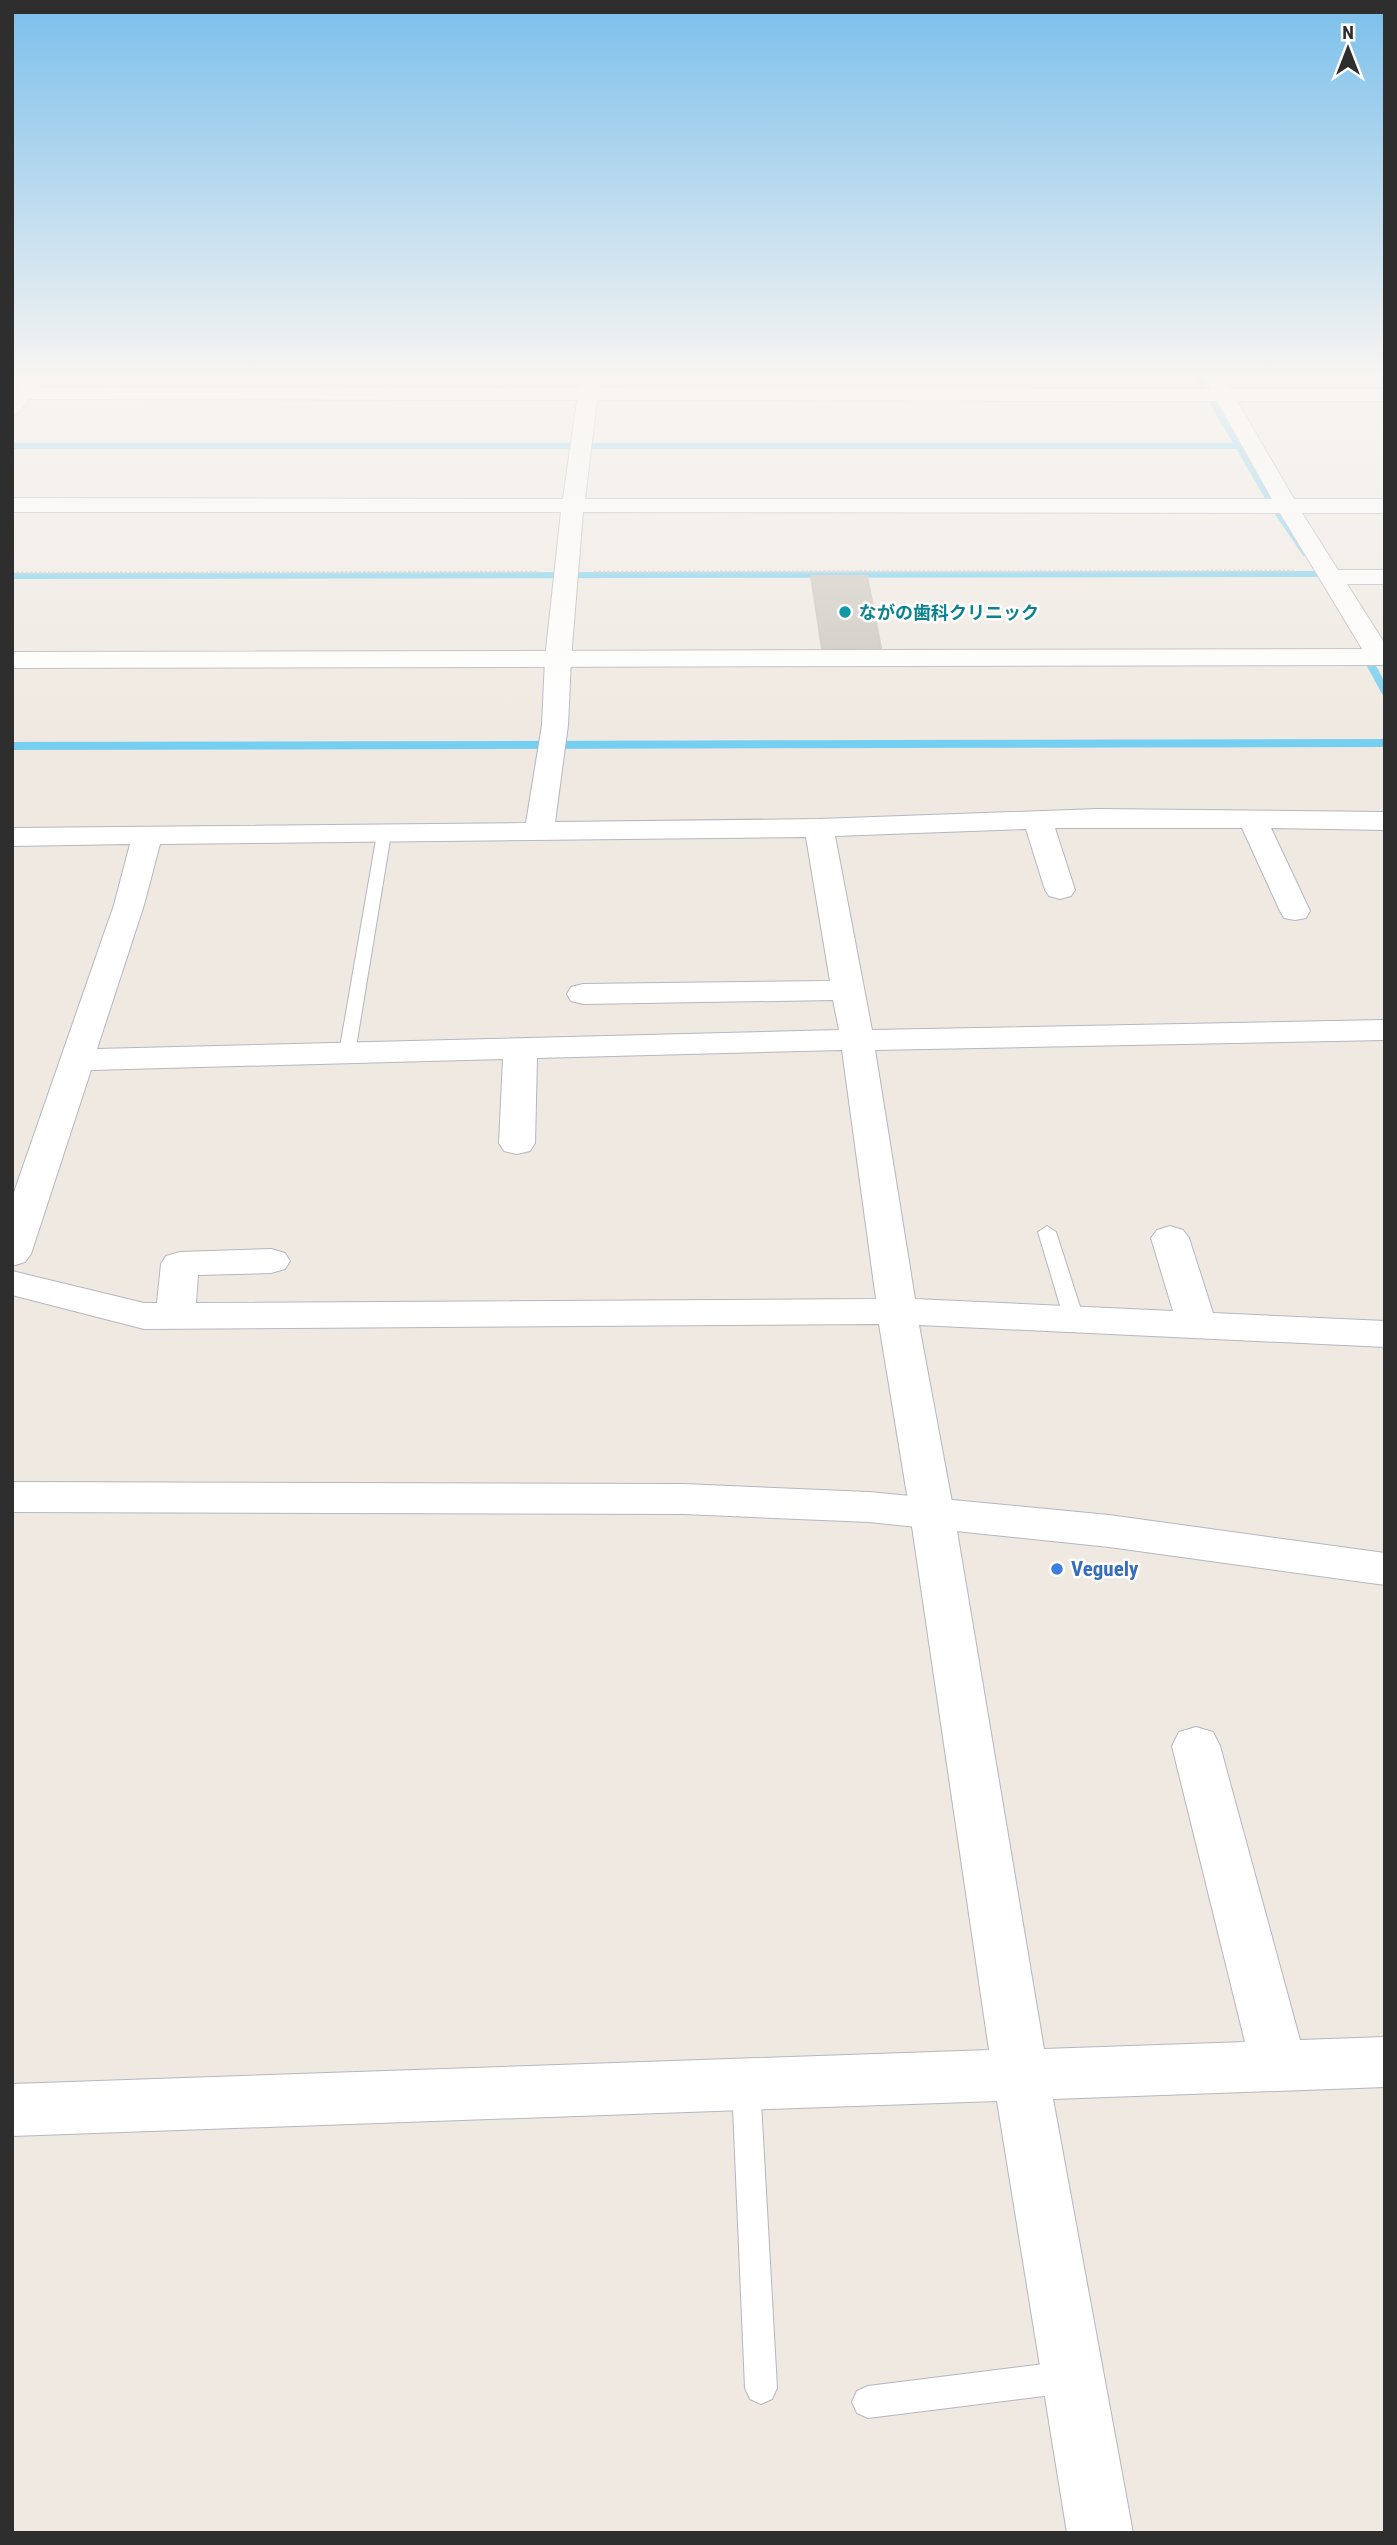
<svg xmlns="http://www.w3.org/2000/svg" width="1397" height="2545" font-family="'Roboto Condensed','Noto Sans JP',sans-serif">
  <rect width="100%" height="100%" fill="#efe9e1"/>
  <g fill="none" stroke-linecap="round" stroke-linejoin="round">
    <path stroke="#75cff0" stroke-width="6" d="M1199 379 1273 506 1305 553
      M12 446H1239
      M12 576 1319 574"/>
    <path stroke="#75cff0" stroke-width="8" d="M1365 654 1385 691
      M12 746 1385 743"/>
  </g>
  <path fill="#cbc7bf" stroke="#cbc5ba" stroke-width="2" d="M811 576H867L881 648 822 649Z"/>
  <g fill="none" stroke-linecap="round" stroke-linejoin="round">
    <defs>
      <path id="lane" d="M384 830 391 834 355 1053 347 1058 339 1053 377 834Z
        M1047 1226 1056 1232 1084 1319 1081 1324H1067L1064 1319 1038 1232Z
        M746 2071 756 2075 760 2084 777 2388 772 2399 761 2404 750 2399 745 2388 732 2084 736 2075Z
        M1068 2361 1079 2366 1084 2377 1079 2388 1068 2393 868 2418 857 2413 852 2402 857 2391 868 2386Z"/>
      <path id="street" d="M580 379H600L599 388 1211 389 1205 379H1225L1230 389H1385V401H1237L1294 499H1385V513H1302L1338 570H1385V584H1347L1385 644V663L1371 662 1367 657 1280 513 583 512 571 659 568 725 555 822 819 819 1098 809 1385 812V830L1271 828 1310 911 1306 918 1295 920 1284 918 1280 911 1242 828H1055L1075 890 1071 896 1060 899 1049 896 1045 890 1026 829 835 836 872 1030 1385 1020V1040L875 1050 915 1299 1173 1311 1151 1238 1157 1230 1170 1226 1183 1230 1189 1238 1213 1313 1385 1321V1347L919 1325 954 1513 1044 2049 1245 2042 1172 1746 1179 1732 1196 1727 1213 1732 1220 1746 1300 2040 1385 2037V2087L1053 2099 1133 2533H1067L997 2101 12 2136V2084L989 2050 910 1513 879 1324 144 1329 12 1295V1271L144 1303H157L161 1264 166 1256 180 1252 271 1249 285 1253 290 1261 285 1269 271 1273 198 1275 196 1303 876 1299 842 1050 537 1058 535 1143 530 1151 517 1154 504 1151 499 1143 503 1059 91 1070 31 1254 25 1262 12 1266V1198L114 905 130 844 12 846V828L526 823 542 725 545 659 561 512H12V498L563 499 577 400 12 399V387L579 388ZM597 400 1217 401 1272 499H585ZM806 837 830 981 583 984 571 987 567 994 571 1001 583 1004 833 1000 839 1030 97 1049 144 905 160 844Z"/>
      <path id="secondary" d="M23 379H43L19 413 12 415V394Z
        M1385 649V665L12 668V652Z
        M12 1482 683 1484 869 1492 1109 1515 1385 1553V1585L1109 1547 869 1522 683 1514 12 1512Z"/>
    </defs>
    <use href="#lane" stroke="#b4b7c1" stroke-width="2"/>
    <use href="#street" stroke="#b4b7c1" stroke-width="2"/>
    <use href="#secondary" stroke="#b4b7c1" stroke-width="2"/>
    <path stroke="#c9c9c9" stroke-width="2.5" stroke-dasharray="2.5 2" stroke-linecap="butt" d="M594 572 1295 571
      M12 573 539 572"/>
    <use href="#lane" fill="#fff" fill-rule="evenodd"/>
    <use href="#street" fill="#fff" fill-rule="evenodd"/>
    <use href="#secondary" fill="#fff" fill-rule="evenodd"/>
  </g>
  <linearGradient id="sky" x2="0" y2="1"><stop stop-color="#7abfeb"/><stop offset="0.51" stop-color="#f8f5f2"/><stop offset="1" stop-color="#f8f5f2" stop-opacity="0"/></linearGradient>
  <rect width="1397" height="736" fill="url(#sky)"/>
  <circle fill="#0f9aa8" stroke="#fff" stroke-width="2.5" cx="845" cy="612" r="7"/>
  <circle fill="#3f7fe0" stroke="#fff" stroke-width="2.5" cx="1057" cy="1569" r="7"/>
  <g text-anchor="middle" dominant-baseline="central" stroke-width="5" stroke-linejoin="round" paint-order="stroke">
    <g font-size="18" font-weight="bold" fill="#0d838f" stroke="#fff" text-anchor="start">
      <text x="859" y="612">ながの歯科クリニック</text>
    </g>
    <g font-size="21" font-weight="bold" fill="#366cbe" stroke="#fff" text-anchor="start">
      <text x="1071" y="1569">Veguely</text>
    </g>
  </g>
  <rect width="1397" height="2545" fill="none" stroke="#2e2e2e" stroke-width="28"/>
  <g transform="translate(1348 49)" stroke="#ffffff" stroke-width="5" paint-order="stroke">
  <path d="M0-5L12 26L0 18L-12 26Z" fill="#2e2e2e"/>
  <text y="-10" font-size="19" font-weight="bold" text-anchor="middle" fill="#2e2e2e">N</text>
  </g>
</svg>
